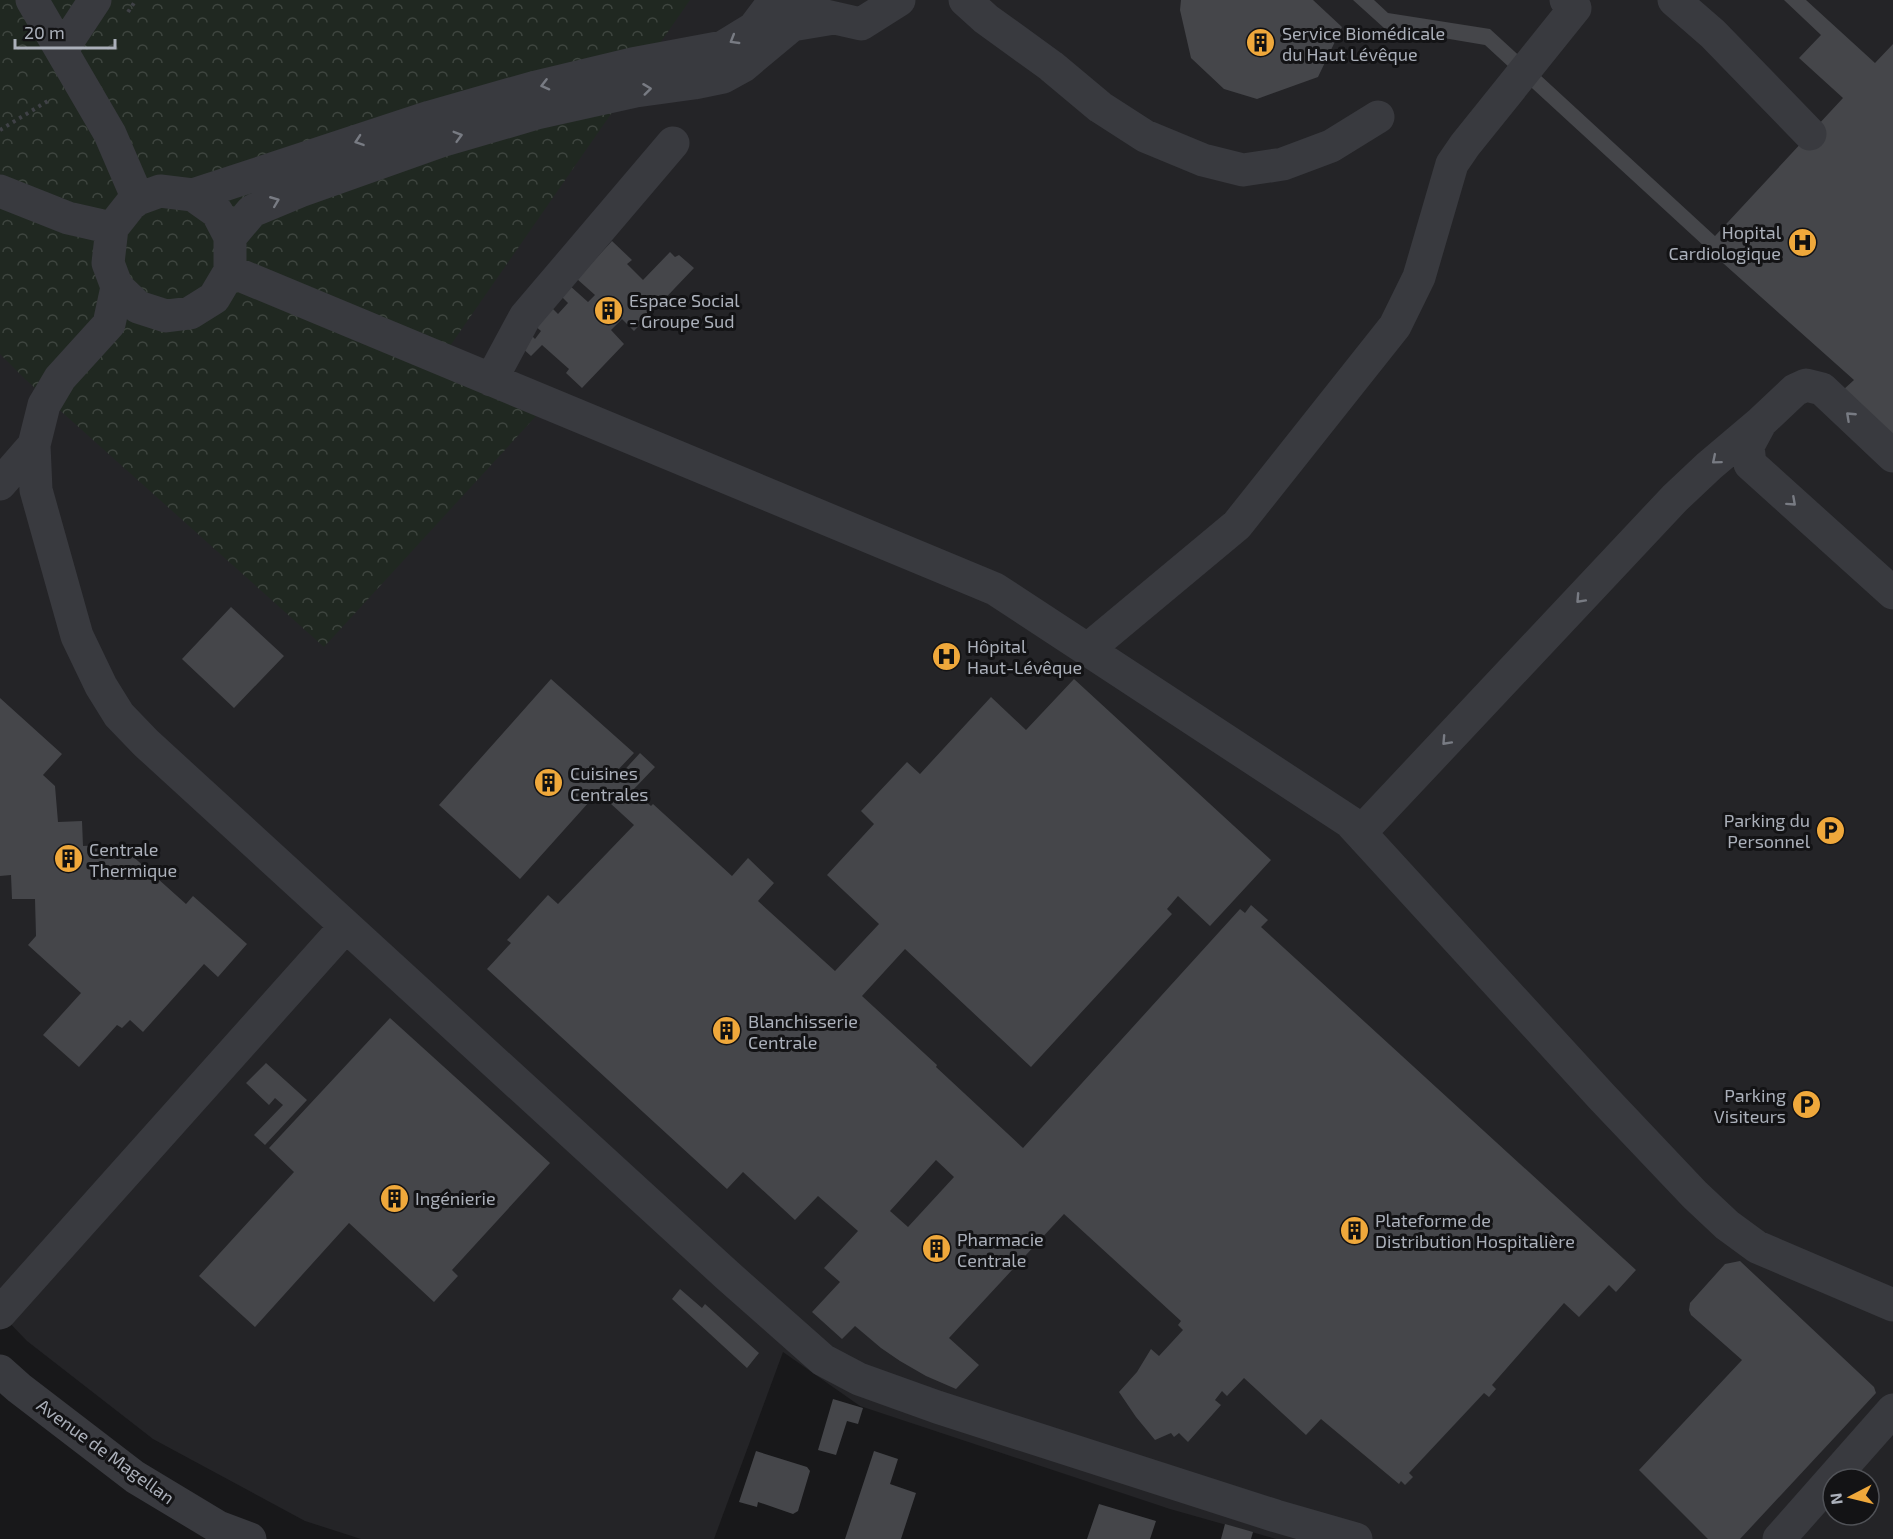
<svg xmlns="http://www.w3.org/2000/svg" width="1893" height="1539" font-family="'Exo 2',sans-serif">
  <defs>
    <pattern id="park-crowns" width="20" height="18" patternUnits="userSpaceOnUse" patternTransform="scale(1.5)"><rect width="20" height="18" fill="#202821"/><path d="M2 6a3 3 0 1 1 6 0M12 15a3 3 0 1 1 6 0" fill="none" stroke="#3e453f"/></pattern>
  </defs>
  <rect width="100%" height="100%" fill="#18181a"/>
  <path fill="#242427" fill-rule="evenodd" d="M0 0H1893V1539H1276L1170 1509 860 1406 783 1352 714 1539H361L305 1521 153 1439 27 1341 0 1313ZM1833 1479H1869V1515H1833Z"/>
  <path fill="url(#park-crowns)" d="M0 0H690L441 359 548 403 324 647 25 379 0 354Z"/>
  <path fill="#45464a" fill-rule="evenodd" d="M1181 0H1313L1342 27 1318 77 1257 99 1224 89 1191 58 1180 10Z
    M1353 0H1374L1388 13 1490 29 1715 236 1843 98 1799 58 1821 35 1784 0H1806L1875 63 1893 44V435L1843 390 1854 380 1705 247 1485 45 1384 28Z
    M612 241 632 260 627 264 643 280 670 252 675 257 679 255 694 268 634 331 622 319 611 330 624 344 582 388 566 373 569 369 542 345 531 356 521 347 531 335 535 339 541 331 533 324 550 306 558 314 568 303 560 295 569 285 588 302 595 295 577 279Z
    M231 607 284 656 234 708 182 659Z
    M551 679 634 753 615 773 619 776 640 753 655 767 633 790 651 806 653 804 732 876 748 858 774 883 758 901 835 971 879 924 827 875 874 824 861 811 907 762 920 774 991 697 1026 730 1074 679 1271 860 1210 926 1178 896 1167 909 1172 914 1031 1067 905 949 862 996 937 1065 936 1067 1023 1148 1240 909 1245 913 1251 905 1268 920 1261 927 1636 1270 1616 1292 1609 1285 1579 1317 1564 1303 1492 1385 1496 1389 1489 1397 1484 1393 1409 1473 1413 1477 1405 1485 1401 1481 1399 1484 1321 1419 1306 1435 1244 1378 1227 1396 1222 1391 1215 1400 1221 1405 1188 1442 1179 1433 1174 1437 1171 1433 1155 1440 1136 1417 1119 1392 1137 1372 1151 1349 1159 1356 1183 1330 1178 1325 1181 1321 1064 1214 949 1338 979 1365 956 1389 926 1376 900 1361 881 1348 855 1326 842 1339 812 1312 840 1282 824 1268 858 1231 818 1196 795 1220 743 1172 727 1189 487 969 511 943 507 940 548 895 558 904 634 825 598 792 520 879 439 805ZM936 1160 954 1177 908 1227 890 1211Z
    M0 698 62 754 43 775 55 786 58 822 82 821 83 846 119 844 186 904 193 896 247 944 218 977 204 964 143 1032 130 1020 122 1028 117 1025 79 1067 43 1035 81 993 28 945 36 936 35 899H12L11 875 0 876Z
    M390 1018 550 1163 452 1270 458 1276 434 1302 349 1223 255 1327 199 1276 294 1172 269 1148Z
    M266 1063 307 1100 265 1145 254 1135 283 1105 275 1098 269 1105 246 1083Z
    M1740 1261 1874 1387 1876 1393 1740 1539H1708L1639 1470 1742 1360 1691 1315 1689 1310 1690 1303 1725 1264Z
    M680 1289 702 1308 705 1304 759 1353 747 1368 672 1299Z
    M833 1399 863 1408 858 1424 847 1421 836 1455 818 1450Z
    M756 1451 807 1467 810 1471 798 1511 793 1514 758 1502 757 1507 739 1502Z
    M874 1451 898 1459 890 1484 916 1493 901 1539H845Z
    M1099 1504 1156 1521 1150 1539H1087Z
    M1225 1524 1253 1532 1251 1539H1221Z"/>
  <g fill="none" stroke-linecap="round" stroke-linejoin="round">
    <path stroke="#3f4146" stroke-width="4" stroke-dasharray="3 4.5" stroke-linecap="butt" d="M128 12 136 0
      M0 130 51 99"/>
    <path stroke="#393a3f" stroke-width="33" d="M32 0 110 134 138 199
      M800 0 808 12 861 24 899 0
      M965 0 986 19 1051 66 1100 107 1145 136 1203 160 1243 170 1283 164 1331 146 1378 117
      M1674 0 1713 34 1810 134
      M62 50 95 0
      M0 191 68 218 112 228
      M193 195 430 117 532 88 632 64 723 47 754 28 775 0
      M230 237 252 211 300 191 441 141 537 113 636 91 694 83 723 77 743 66 792 25 834 18
      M230 271 995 589 1350 822 1602 1097 1695 1195 1727 1225 1757 1247 1893 1305
      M117 287 138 307 166 316 190 313 214 298 230 271V237L217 212 193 195 160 191 138 199 131 204 112 228 108 263 117 287 109 324 60 378 44 405 34 445 36 490 77 636 101 686 119 715 146 743 727 1275 823 1360 859 1379 937 1407 1276 1516 1356 1539
      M491 380 525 317 673 143
      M1893 456 1822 389 1806 385 1795 390 1761 422 1748 446 1750 464 1893 593
      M0 484 34 445
      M1087 650 1237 525 1395 326 1419 277 1452 164 1465 145 1575 8 1566 0
      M1360 833 1675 498 1709 466 1761 422
      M0 1313 346 926
      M0 1371 19 1388 135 1477 218 1527 250 1539
      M1779 1539 1893 1410"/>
  </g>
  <defs><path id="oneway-chevron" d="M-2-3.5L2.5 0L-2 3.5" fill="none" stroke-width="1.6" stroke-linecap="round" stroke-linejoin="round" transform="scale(1.5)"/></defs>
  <g stroke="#787b83">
    <use href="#oneway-chevron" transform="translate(734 40) rotate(149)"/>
    <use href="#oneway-chevron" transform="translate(545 85) rotate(166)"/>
    <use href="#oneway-chevron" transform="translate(647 89) rotate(-7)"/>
    <use href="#oneway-chevron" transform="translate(458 136) rotate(-16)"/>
    <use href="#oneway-chevron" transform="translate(359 141) rotate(161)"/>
    <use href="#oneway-chevron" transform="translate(275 201) rotate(-22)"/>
    <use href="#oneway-chevron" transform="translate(1850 416) rotate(-137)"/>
    <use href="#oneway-chevron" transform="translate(1716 460) rotate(140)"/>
    <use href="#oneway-chevron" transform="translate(1792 502) rotate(42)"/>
    <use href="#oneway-chevron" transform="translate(1580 599) rotate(133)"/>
    <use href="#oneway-chevron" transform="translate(1446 741) rotate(133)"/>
  </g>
  <defs>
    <symbol id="building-disc" viewBox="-11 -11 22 22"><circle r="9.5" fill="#efa83b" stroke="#131315"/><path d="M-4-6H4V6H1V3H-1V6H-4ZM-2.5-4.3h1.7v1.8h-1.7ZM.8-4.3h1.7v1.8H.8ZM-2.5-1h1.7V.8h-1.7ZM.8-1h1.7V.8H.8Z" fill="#111"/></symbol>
    <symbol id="hospital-disc" viewBox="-11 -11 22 22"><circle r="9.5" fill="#efa83b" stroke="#131315"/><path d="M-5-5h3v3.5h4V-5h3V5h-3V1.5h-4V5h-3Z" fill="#111"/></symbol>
    <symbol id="parking-disc" viewBox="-11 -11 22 22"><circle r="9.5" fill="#efa83b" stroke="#131315"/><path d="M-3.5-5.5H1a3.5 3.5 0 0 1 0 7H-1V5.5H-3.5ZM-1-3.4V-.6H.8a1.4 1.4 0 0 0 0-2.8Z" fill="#111"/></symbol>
  </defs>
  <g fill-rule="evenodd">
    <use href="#building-disc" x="1244" y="26" width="33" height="33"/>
    <use href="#hospital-disc" x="1786" y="226" width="33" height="33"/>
    <use href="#building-disc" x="592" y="294" width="33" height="33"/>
    <use href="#hospital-disc" x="930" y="640" width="33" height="33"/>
    <use href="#building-disc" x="532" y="766" width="33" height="33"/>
    <use href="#parking-disc" x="1814" y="814" width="33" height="33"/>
    <use href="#building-disc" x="52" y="842" width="33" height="33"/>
    <use href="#building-disc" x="710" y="1014" width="33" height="33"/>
    <use href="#parking-disc" x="1790" y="1088" width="33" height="33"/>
    <use href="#building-disc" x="378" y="1182" width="33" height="33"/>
    <use href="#building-disc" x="1338" y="1214" width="33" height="33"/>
    <use href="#building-disc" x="920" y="1232" width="33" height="33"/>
  </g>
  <g text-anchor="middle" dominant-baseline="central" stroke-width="6" stroke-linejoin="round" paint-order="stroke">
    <g font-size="18" fill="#abb0ba" stroke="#131315" text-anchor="start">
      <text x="1282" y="33">Service Biomédicale<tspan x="1282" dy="21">du Haut Lévêque</tspan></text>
      <text x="1781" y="232" text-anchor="end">Hopital<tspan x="1781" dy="21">Cardiologique</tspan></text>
      <text x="629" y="300">Espace Social<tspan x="629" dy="21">- Groupe Sud</tspan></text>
      <text x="967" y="646">Hôpital<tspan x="967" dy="21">Haut-Lévêque</tspan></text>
      <text x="570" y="773">Cuisines<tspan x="570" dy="21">Centrales</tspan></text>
      <text x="1810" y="820" text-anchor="end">Parking du<tspan x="1810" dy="21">Personnel</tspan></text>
      <text x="89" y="849">Centrale<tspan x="89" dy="21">Thermique</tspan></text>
      <text x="748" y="1021">Blanchisserie<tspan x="748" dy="21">Centrale</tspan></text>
      <text x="1786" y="1095" text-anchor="end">Parking<tspan x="1786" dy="21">Visiteurs</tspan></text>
      <text x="415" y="1198">Ingénierie</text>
      <text x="1375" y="1220">Plateforme de<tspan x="1375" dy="21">Distribution Hospitalière</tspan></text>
      <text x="957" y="1239">Pharmacie<tspan x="957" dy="21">Centrale</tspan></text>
    </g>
    <g font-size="18" fill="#abb0ba" stroke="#131315">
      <text transform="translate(106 1451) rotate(36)">Avenue de Magellan</text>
    </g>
  </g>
  <g transform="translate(1851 1497) rotate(263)"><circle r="28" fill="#131315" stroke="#505257" stroke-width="1.5"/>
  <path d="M0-4.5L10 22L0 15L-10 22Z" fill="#efa83b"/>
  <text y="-9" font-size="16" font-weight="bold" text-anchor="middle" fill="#abb0ba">N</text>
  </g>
  <path d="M15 39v9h100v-9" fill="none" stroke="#abb0ba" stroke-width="3"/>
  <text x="24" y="39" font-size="18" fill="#abb0ba" stroke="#131315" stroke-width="4.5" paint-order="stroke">20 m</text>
</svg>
